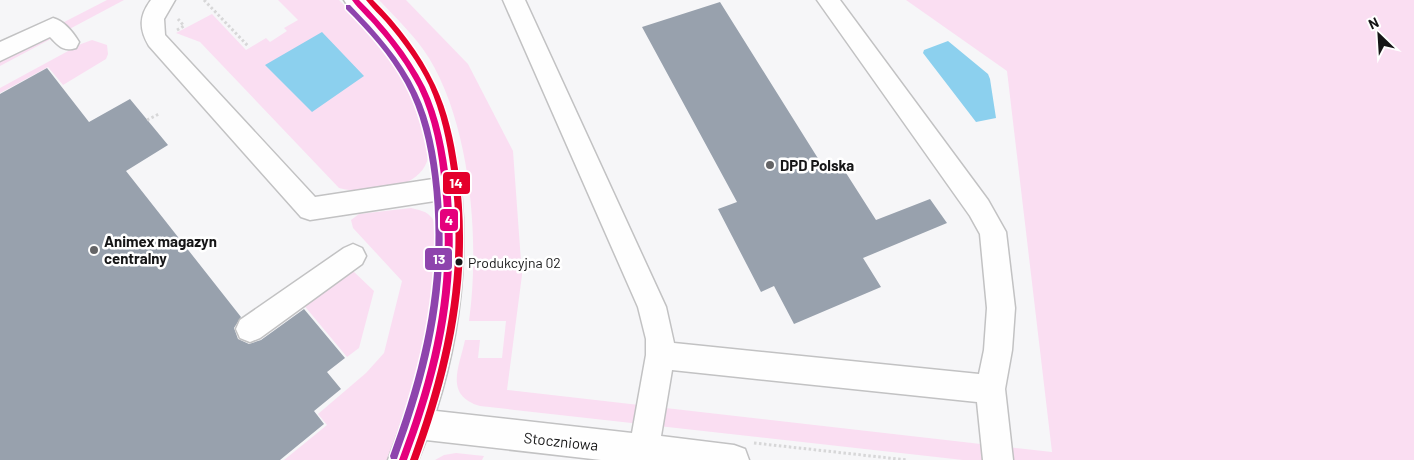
<svg xmlns="http://www.w3.org/2000/svg" width="1414" height="460" font-family="Barlow,sans-serif">
  <rect width="100%" height="100%" fill="#f6f6f8"/>
  <path fill="#fadef2" d="M107 0H124L0 66V55Z
    M278 0H339C359 19 377 38 393 60 406 78 431 135 428 157 426 170 415 179 403 184 384 190 358 193 339 188L200 42 176 33 212 14 246 50 266 38 270 42 287 31 284 28 298 20Z
    M379 0H406L468 64 513 151 522 275 507 390 1052 452 1007 71 906 0H1414V460H963L480 406C444 395 459 368 465 340H480L478 358H502L506 321H469C480 242 471 127 429 58 416 37 396 18 379 0Z
    M92 40 107 45 108 54 106 59 63 85 48 67 0 93V88L81 44Z
    M411 208C419 210 427 211 432 218 444 234 433 322 427 343 418 383 402 422 388 460H284L327 425 318 414 366 373 384 353 402 281 353 228 351 220 359 214Z
    M352 270 374 291 359 348 347 357 302 303Z
    M456 453 484 456 482 460H435L444 455Z"/>
  <path fill="#8cd0ee" d="M322 32 364 76 312 112 265 65Z
    M948 41 988 74 990 79 996 118 976 122 923 53 924 50Z"/>
  <path fill="#98a1ad" d="M720 2 824 168 839 162 876 220 930 199 947 223 863 258 881 287 794 324 774 286 761 292 718 209 737 202 642 27Z
    M47 68 89 122 130 99 168 145 126 171 241 317 234 328 238 339 249 344 261 340 304 309 345 358 327 372 341 389 314 411 324 424 280 460H0V94Z"/>
  <g fill="none" stroke-linecap="round" stroke-linejoin="round">
    <defs>
      <path id="minor" d="M151 0H175L164 19 165 35 315 197 433 179C427 131 415 86 384 47 372 31 354 17 344 0H368C395 27 420 56 435 91 478 186 467 315 436 411L632 433 646 355V339L638 307 503 0H525L666 307 674 343 979 374 984 350 987 308 980 234 970 216 817 0H840L988 200 1006 232 1015 308 1012 350 1005 389 1013 460H983L977 402 672 370 661 436 734 445 745 449 749 460H601L426 440 418 460H388C421 377 443 291 435 201L310 220 301 217 149 46C139 29 139 16 151 0Z
        M53 18C64 21 73 32 79 42L76 48C63 52 59 46 50 37L0 61V42Z
        M353 244 362 248 366 256 362 264 260 338 250 342 240 338 236 329 240 320 344 248Z"/>
    </defs>
    <use href="#minor" stroke="#c2c2c3" stroke-width="3"/>
    <path stroke="#d7d7d8" stroke-width="3" stroke-dasharray="2.5 2.5" stroke-linecap="butt" d="M204 0 249 47
      M177 30 184 26 178 19
      M147 120 159 114
      M754 443 907 460"/>
    <use href="#minor" fill="#fefefe" fill-rule="evenodd"/>
    <defs>
      <path id="bus-1" d="M352 0H359C385 26 408 54 425 87 440 118 446 152 450 186 460 286 442 367 407 460H399C434 367 452 286 442 186 439 153 433 118 418 87 407 66 393 46 377 28 369 18 359 10 352 0Z"/>
      <path id="bus-2" d="M346 5H350C376 32 401 59 417 93 431 122 437 156 440 188 450 284 431 367 398 456L397 459H391L390 456C424 364 444 276 432 177 428 145 421 112 405 83 390 55 368 31 346 9Z"/>
      <path id="bus-3" d="M366 0H373C398 25 420 53 435 85 448 112 454 141 458 169 473 271 453 365 418 460H410C445 365 465 271 451 170 447 141 441 112 429 85 418 62 403 42 386 22 380 15 372 8 366 0Z"/>
    </defs>
    <use href="#bus-1" stroke="#fff" stroke-width="3"/>
    <use href="#bus-2" stroke="#fff" stroke-width="3"/>
    <use href="#bus-3" stroke="#fff" stroke-width="3"/>
    <use href="#bus-1" fill="#e5007d" fill-rule="evenodd"/>
    <use href="#bus-2" fill="#8e44ad" fill-rule="evenodd"/>
    <use href="#bus-3" fill="#e4002b" fill-rule="evenodd"/>
  </g>
  <g fill="#646466" stroke="#fff" stroke-width="2">
    <circle cx="770" cy="165" r="5"/>
    <circle cx="94" cy="250" r="5"/>
  </g>
  <circle fill="#161617" stroke="#fff" stroke-width="2" cx="459" cy="262" r="4.5"/>
  <g text-anchor="middle" dominant-baseline="central" stroke-width="5" stroke-linejoin="round" paint-order="stroke">
    <g font-size="14" fill="#161617" stroke="#fff" text-anchor="start">
      <text x="468" y="262">Produkcyjna 02</text>
    </g>
    <g font-size="15" font-weight="bold" fill="#161617" stroke="#fff" text-anchor="start">
      <text x="780" y="165">DPD Polska</text>
      <text x="104" y="241">Animex magazyn<tspan x="104" dy="17">centralny</tspan></text>
    </g>
    <g font-size="15" fill="#161617" stroke="#fff">
      <text transform="translate(561 441) rotate(6)">Stoczniowa</text>
    </g>
  </g>
  <g stroke="#fff" stroke-width="2">
    <rect x="442" y="171" width="29" height="24" rx="5" fill="#e4002b"/>
    <rect x="439" y="208" width="20" height="24" rx="5" fill="#e5007d"/>
    <rect x="424" y="247" width="29" height="24" rx="5" fill="#8e44ad"/>
  </g>
  <g font-size="14" text-anchor="middle" font-weight="bold" fill="#fff">
    <text x="456" y="188">14</text>
    <text x="449" y="225">4</text>
    <text x="439" y="264">13</text>
  </g>
  <g transform="translate(1379 35) rotate(335)" stroke="#ffffff" stroke-width="4" paint-order="stroke">
  <path d="M0-4L9 19L0 12L-9 19Z" fill="#161617"/>
  <text y="-8" font-size="14" font-weight="bold" text-anchor="middle" fill="#161617">N</text>
  </g>
</svg>
